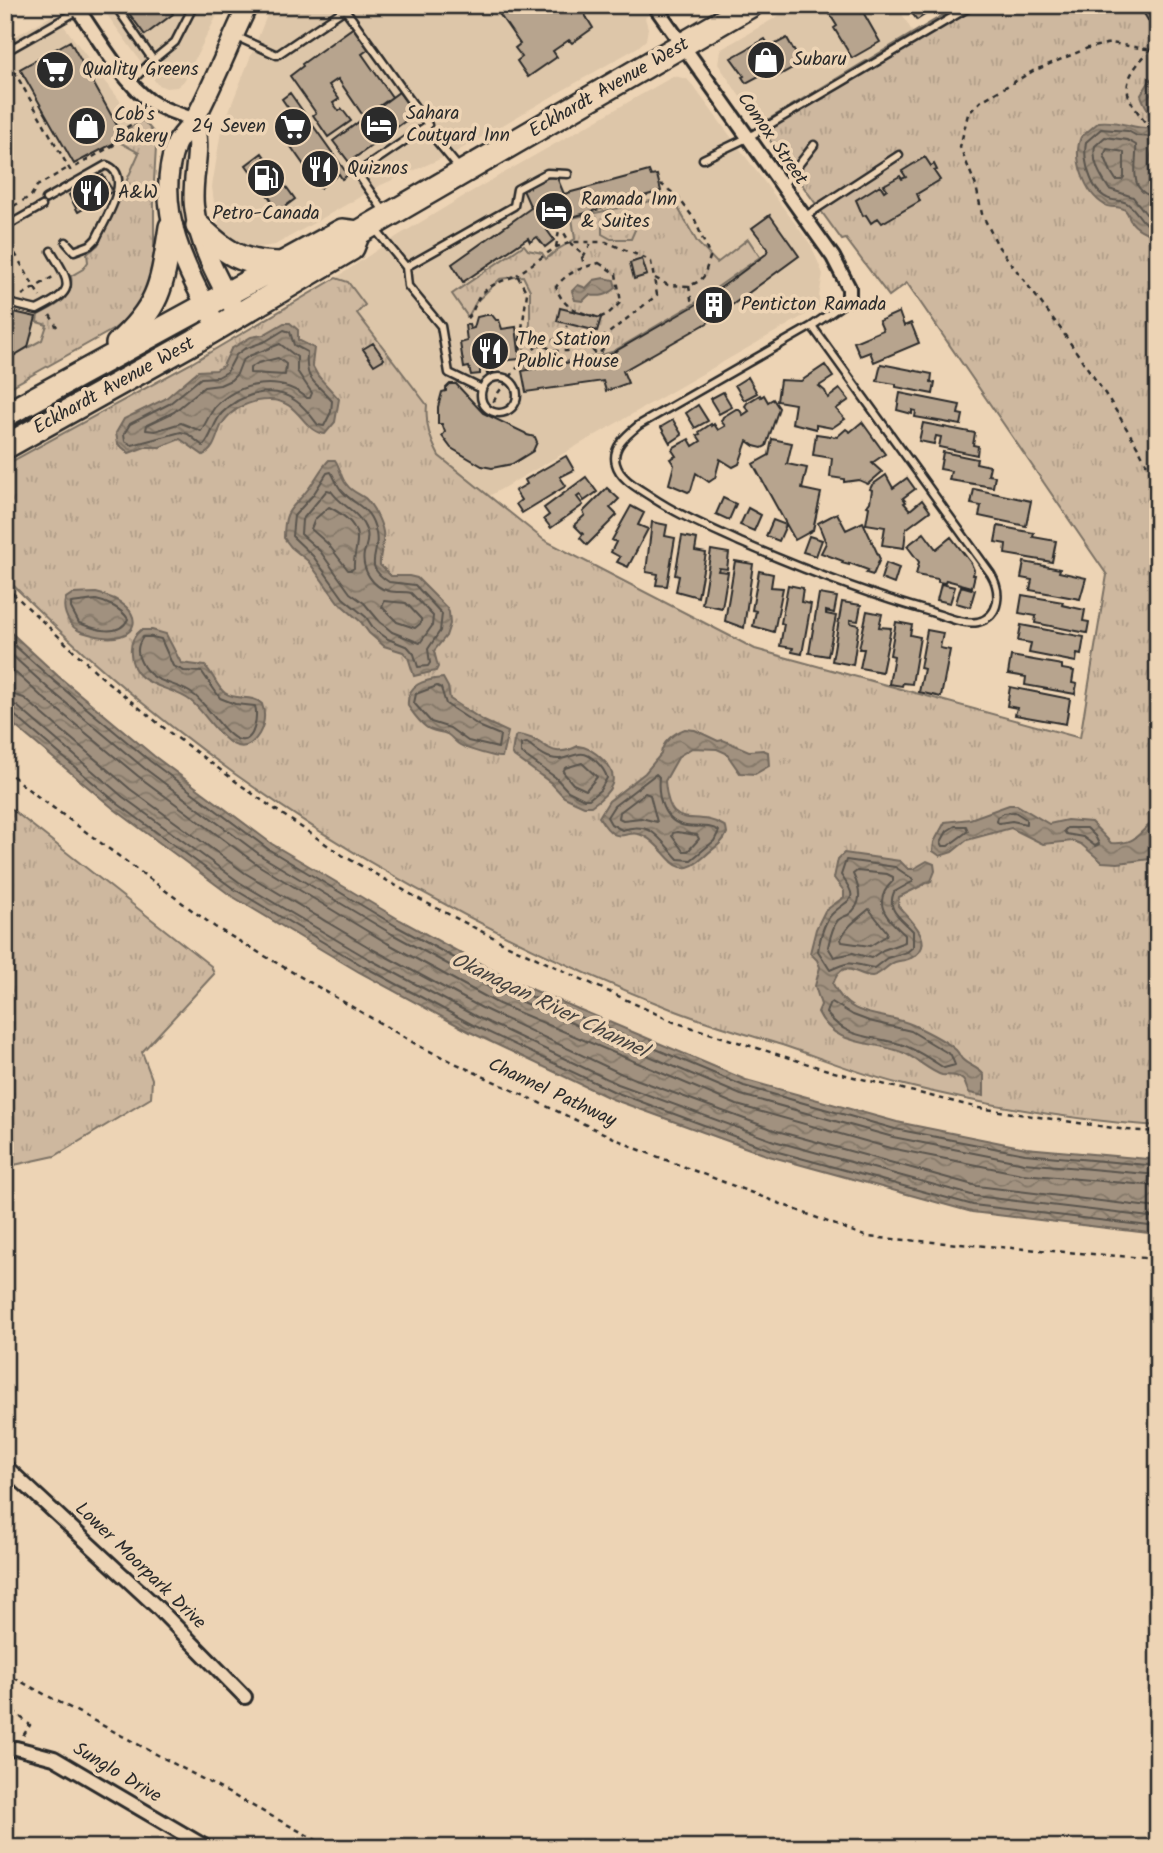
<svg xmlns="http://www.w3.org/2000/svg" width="1163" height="1853" font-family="Kalam,sans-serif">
  <defs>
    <pattern id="grass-tufts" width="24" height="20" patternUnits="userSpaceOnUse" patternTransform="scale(1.75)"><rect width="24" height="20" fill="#ceb89f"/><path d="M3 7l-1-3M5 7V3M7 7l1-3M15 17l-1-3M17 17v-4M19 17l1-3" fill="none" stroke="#b19e89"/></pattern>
    <pattern id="park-dots" width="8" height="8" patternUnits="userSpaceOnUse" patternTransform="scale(1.75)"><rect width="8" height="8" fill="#ceb89f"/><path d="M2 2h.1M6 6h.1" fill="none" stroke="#b19e89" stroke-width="1.8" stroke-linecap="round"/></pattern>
    <pattern id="water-waves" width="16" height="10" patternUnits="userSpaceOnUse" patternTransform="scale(1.75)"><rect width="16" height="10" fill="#a1917f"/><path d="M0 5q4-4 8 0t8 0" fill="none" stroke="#837768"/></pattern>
  </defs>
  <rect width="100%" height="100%" fill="#edd4b5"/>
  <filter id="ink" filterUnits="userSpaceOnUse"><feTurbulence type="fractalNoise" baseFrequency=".0143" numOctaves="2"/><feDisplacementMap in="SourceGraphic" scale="14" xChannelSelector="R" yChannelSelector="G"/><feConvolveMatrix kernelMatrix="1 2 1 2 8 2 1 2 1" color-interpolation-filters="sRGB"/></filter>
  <g filter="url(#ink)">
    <path fill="#ddc6a9" d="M100 5H222L184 81 177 87 166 88 157 84Z
      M271 5H640L648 15 645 18 648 28 646 40 638 47 456 152 381 185 275 245 255 248 241 245 222 231 216 218 212 187 221 131Z
      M797 5H897L913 33 759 125 718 64 720 50Z
      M55 14 121 102 154 133 156 147 154 182V267L123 323 5 390V42Z
      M674 76 687 79 694 87 811 245 823 274 819 296V307L489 496 439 456 432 442 426 421 427 405 356 313 365 305 336 278 396 237 474 190Z"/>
    <path fill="url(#grass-tufts)" stroke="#7c7265" stroke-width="2" d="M960 5H1158V1126C1071 1120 984 1105 900 1084 860 1074 821 1058 782 1045 746 1034 710 1024 676 1011 426 913 193 770 5 577V465L190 364 336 278 348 282 365 305 357 313 427 405C425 424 430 439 439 456L544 540 755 649 1080 738 1107 575 907 283 889 296 846 239 842 240 759 125Z
      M141 121H144L154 133 156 147 154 182V267L144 298 130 316 114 329 5 390V360L42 340 47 325 37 322 38 315C55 306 75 299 71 276L83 269 88 262 87 254 98 245 139 153 121 143 125 131Z
      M660 194 677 206 697 242 717 263 748 239 760 257 692 305 612 352 593 357 525 368 524 344 530 324V290L523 276 500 279 476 302 468 317 452 294 524 245 528 250 542 253 546 259 557 250 575 239 572 218 655 200Z
      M5 804 211 966 214 974 142 1052 152 1079 151 1098 55 1156 5 1167Z"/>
    <path fill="url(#park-dots)" stroke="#7c7265" stroke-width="2" d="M609 218 638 223 631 239H611L602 234V226Z"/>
    <path fill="url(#water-waves)" stroke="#72685d" stroke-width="2" d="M1158 74V147L1152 151C1149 163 1147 175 1158 183V236C1148 234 1136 229 1130 220 1127 214 1130 215 1125 210 1118 205 1111 209 1105 205 1085 194 1072 158 1081 137L1099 122C1119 119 1136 131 1155 128 1155 117 1144 107 1141 95L1151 79Z
      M604 278 614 280 616 288C607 296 600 297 589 295L583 301 575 300 572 291 578 285 586 288 594 280Z
      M284 323H290L298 330V340L314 348 312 365 318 376 339 399 335 422 325 434C301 431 300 399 268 400 251 400 232 408 222 424 216 435 216 449 203 455L180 439 160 447H145L129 453 118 444 116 433 124 419 165 399 198 371 216 370 223 366 231 349 251 337 263 335Z
      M329 460H335C341 468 340 478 347 485 351 491 359 494 365 498 373 506 381 521 383 532 385 544 379 554 380 565L391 576H409L417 578 446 607 449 612 450 624 446 636 434 651 438 667 436 671 414 676 408 657 403 652 384 646 369 633 361 622 338 602 308 561 291 547 284 538C284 506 293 510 309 488 316 479 321 468 329 460Z
      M96 593C152 605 142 650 89 634 81 632 75 630 70 623 65 615 62 607 66 598L72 594Z
      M5 627 58 676 154 756 272 844 400 920 510 980 746 1080 897 1122 1026 1148 1158 1160V1234L972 1212 769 1156 612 1099 470 1032 359 972 230 895 114 809 14 725 5 716Z
      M141 630H152L166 634 181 663 205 666C213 673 216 686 225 693 237 701 252 694 262 704 266 715 264 725 259 734 236 772 209 715 191 701 171 685 132 688 131 654 130 644 133 636 141 630Z
      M443 678 448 687 450 699 484 721 508 732 502 757C496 758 467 749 460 745 455 742 452 737 447 734 440 731 432 732 426 727 418 721 413 713 408 706 406 684 424 680 443 678Z
      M685 729 695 730 718 741 723 740 749 751 763 750 768 752 769 766 755 774 740 773 726 753 717 749 692 748 679 756 665 781C670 838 694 806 726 827L727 833C722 845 714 847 705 856 673 886 670 849 644 836 625 826 619 851 599 817L609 801 645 773 661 754C662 742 674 733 685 729Z
      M518 735C545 737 548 762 578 746 588 747 595 752 602 759 622 778 612 792 591 806H584L564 797 551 783 514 756 512 752 515 737Z
      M1009 805H1017L1049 824 1067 820 1091 822 1111 843C1141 845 1137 829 1158 820V858L1118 863 1102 862 1081 844 1073 841 1043 844 1011 828 967 840 952 852 940 856 933 851 934 842 945 822 970 819Z
      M844 853 900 861 908 869H913L927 861 934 864 935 871 931 881 899 897 898 906C909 918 939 944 911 958 906 961 900 960 895 962 887 965 881 975 872 976 856 976 843 956 833 984 850 1021 882 1011 913 1025 926 1031 945 1040 956 1050 959 1053 960 1057 962 1059 969 1066 978 1067 984 1075V1096L970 1093C965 1089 967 1084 963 1080 956 1074 950 1076 942 1075 931 1072 916 1058 904 1053 873 1040 835 1048 818 1012L821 1005 815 986 820 967 817 960 810 953 816 929 825 911 844 897V891L834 878 838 859Z"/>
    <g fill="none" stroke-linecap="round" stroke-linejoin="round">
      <path stroke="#5a544d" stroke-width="2" d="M1158 135 1155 137 1137 136 1128 131 1101 129 1086 142C1083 159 1090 190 1107 198 1114 202 1121 199 1128 204 1142 214 1137 223 1158 229
        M1107 149 1124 152V177L1122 180H1116L1111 172 1104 155Z
        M1158 197C1125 194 1138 163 1136 145L1127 140 1105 137 1095 146C1092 162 1100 175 1109 189L1133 197 1146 214 1158 220
        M284 330 290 332 294 345 307 352C305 383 314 379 332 401L331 412 324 426 318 425C312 417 305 407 296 401 273 384 240 394 222 413 213 423 212 437 203 446L188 434 181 432 132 445 125 441 124 434 130 424 169 404 201 378 218 377 227 372 236 355 244 349 266 341Z
        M280 344 297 357V371L312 393 310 398H307C280 375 238 382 215 407 209 415 206 423 201 431L181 423 155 431 146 430 147 425 174 412 204 387 220 385 231 380 237 374 242 361 249 356Z
        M278 358 286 364 285 375 250 373V368L258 363Z
        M331 472C335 478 337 486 342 491 356 507 371 506 376 533 381 557 361 564 389 582L415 585 442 614 440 631 428 649 430 663 428 666 418 667 414 654 408 647 388 639 374 629 366 617 343 598 313 556 292 536 294 516 313 495 327 473Z
        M327 490 331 491C343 508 359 510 367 532 369 540 366 546 364 553 361 569 373 588 389 591 397 593 404 591 411 593L433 616 432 626 420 643 392 632 380 622 364 603 350 593 320 551 301 534 302 520Z
        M329 507C341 513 358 524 357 540 357 550 353 557 354 568L351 570H348L328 544 311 529 315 519Z
        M96 600C107 602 122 609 128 619 119 638 94 629 79 623L71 608V603Z
        M384 601 406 603 421 619V623L415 628 397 622 382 607Z
        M5 637 54 681 150 761 268 849 396 926 506 986 744 1086 895 1129 1025 1154 1158 1166
        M143 637H152L161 639 173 666 184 671 202 672 220 698 235 704 255 706C258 715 255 743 240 740 226 738 207 704 194 695 176 681 152 685 141 662 136 653 137 645 143 637Z
        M5 649 48 688 144 768 263 857 392 934 503 994 741 1095 893 1137 1024 1163 1158 1175
        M5 663 41 696 138 776 258 865 387 943 499 1004 737 1105 890 1148 1022 1174 1158 1186
        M437 686 441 688 446 704 481 727 500 735 498 748 468 741 450 728 431 722 414 703 416 694Z
        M5 692 24 698 130 789 245 873 372 949 482 1008 622 1074 777 1131 977 1186 1158 1208
        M5 703 17 706 123 797 239 882 367 958 477 1017 618 1084 774 1141 975 1196 1158 1218
        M5 712 13 714 118 804 234 889 363 966 473 1025 615 1092 771 1150 973 1205 1158 1227
        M527 743C535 748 542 756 551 758 563 761 568 756 579 754 590 751 605 769 607 778L600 790 589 799H584L568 791 555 777 521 753V744Z
        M582 763 597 777 586 790 573 784 563 772 565 768Z
        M656 774 659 777C657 797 663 822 686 826 698 828 708 824 719 831L714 841 691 860 678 859C660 840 652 820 622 830L611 824 607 817 614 806Z
        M645 793 650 795 657 822 641 818 623 820 619 818 620 812Z
        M1015 812 1026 819V824L1012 821 999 823 996 821 997 817 1004 813Z
        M955 826H966L968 831 948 846H943L941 842 947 831Z
        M1067 828H1087L1095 836 1099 844 1095 846 1083 837 1066 834 1064 831Z
        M677 832 697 835 699 839 688 851H683L672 836 673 833Z
        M846 860 895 867 913 879 912 882 894 892C886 911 901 918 913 931V947L907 952 887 958 874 968C850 964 854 959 830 970L818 951C820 939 823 923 832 914 849 897 861 903 841 875Z
        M857 871 887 874 893 877V881C870 903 887 918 905 935V942L883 950 871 958 853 953 834 957 828 947C830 938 832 927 838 920 842 917 844 917 848 915 864 904 860 889 853 874Z
        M869 909 887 932 886 936 870 946 842 942 841 939C846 926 859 918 869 909Z
        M832 1002 853 1015 869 1021 911 1031 951 1055 955 1065 944 1068C930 1059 916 1049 900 1044 870 1035 848 1040 826 1013L829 1004Z"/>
    </g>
    <path fill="#b7a48e" stroke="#2b2b2b" stroke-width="2" d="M123 5H166L173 14 145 35Z
      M493 5H579L593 28 572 43 569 40 553 51 557 57 528 77 517 61 522 57 515 48 520 44Z
      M831 5H857L861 13 863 12 880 42 852 58 834 28 837 26 826 8Z
      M906 5H937L938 6 917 20Z
      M1139 5H1158V37Z
      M354 27 369 49 362 54 392 97 364 117 338 79 329 85 339 99 333 103 339 111 342 109 351 121 328 137 313 115 316 113 290 76 303 66 302 64Z
      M787 38 801 63 774 78 770 70 746 83 742 77 744 76 731 58 765 39 770 47Z
      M70 41 124 138 74 164 20 69Z
      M399 92 415 114 349 162 333 141Z
      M290 93 348 175 342 179 339 174 320 188 275 124 291 112 282 99Z
      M262 153 295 199 279 211 246 165Z
      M925 157 931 166 934 164 937 170 934 171 940 180 917 194 920 201 882 223 878 218 871 223 866 215 863 216 856 200 880 185 884 191 887 189 884 185 900 176 902 179 906 177 902 171Z
      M649 171 651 176 657 175 661 191 552 223 553 226 547 230 554 240 545 247 537 237 530 242 528 238 463 282 452 264 531 208 523 190 546 178 556 175 564 194Z
      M103 175 113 191 78 212 69 195Z
      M770 215 799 256 709 322 623 371 628 383 606 391 603 381 526 392 522 371 609 355 694 306 730 281 766 254 768 249 752 228Z
      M642 259 647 275 634 279 630 263Z
      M560 308 601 318 597 331 557 321Z
      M5 310 36 317 28 347 5 361Z
      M899 312 904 326 911 323 919 343 874 362 870 352 860 356 854 342 883 330 879 321Z
      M486 315H492L496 320H499L502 329 516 327 520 359 498 361 499 365 494 367 493 373 487 374 486 368H480V374L471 375 469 367 464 368 460 343 467 341 465 325 469 324 470 329 474 328 477 317Z
      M373 343 384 359 374 365 363 349Z
      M881 364 932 374 931 382 935 383 933 394 896 387V384L877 381Z
      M825 365 833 377 819 386 825 391 828 398 840 389 849 400 836 409 845 419 832 428 816 425V429L792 423 795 404 777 401 780 380 801 381Z
      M748 377 757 393 744 400 735 385Z
      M450 384H456L483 413 525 433 527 435 535 437 537 442 533 451 512 464 492 468 482 466 451 448 442 436 445 432 442 424H438V407L442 392 446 391V388Z
      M723 392 732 407 719 414 710 399Z
      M900 393 960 405 958 414 963 415 961 425 915 417 916 411 912 410V414L897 410Z
      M760 395 761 397 764 395 768 402 773 399 779 408 766 446 762 448 754 446 747 441 739 464 733 467 720 459 715 478 709 482 696 473 691 490 688 492 669 484 674 465 670 459 676 456 672 450 674 447 689 439 693 446 701 441 697 435 700 434 699 432 711 424 712 426 714 424 718 430 725 426 721 421 723 417 736 409H739L743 415 749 411 745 406 747 403Z
      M698 405 708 421 695 428 686 413Z
      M673 420 682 435 670 443 661 427Z
      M862 422 885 454 872 463 882 472 868 484 859 480 844 482V479L830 477 832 458 813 455 816 434 837 437 846 429 850 432Z
      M923 423 975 433 973 445 978 446 977 455 939 447 941 437 936 436 934 444 919 441Z
      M772 439 792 443 787 464 807 468 802 489 821 493 813 530 795 540 753 464 769 455Z
      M943 452 977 459 976 463 990 466 988 475 995 476 993 487 949 480 951 471 940 469Z
      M566 456 574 470 560 477 566 486 522 513 516 504 521 500 515 491 527 484 525 480Z
      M886 475 893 488 907 478 915 489 903 498 906 502 904 503 910 510 922 500 930 511 906 529 904 548 882 545 885 527 866 524 869 507 867 506 870 502 872 490 870 489 872 485Z
      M586 477 597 492 584 501 580 495 577 497 583 505 551 528 544 519 549 515 544 508Z
      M607 488 619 499 610 508 617 515 587 545 580 538 583 534 574 525 585 515 583 512Z
      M974 489 1031 501 1026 526 979 516 981 506 971 504Z
      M723 498 736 504 729 520 716 514Z
      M631 506 644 513 638 525 648 529 628 567 617 562 620 557 611 552 616 542 612 540Z
      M748 508 761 515 754 531 740 525Z
      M837 513 846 530 863 522 880 559 873 575 866 573 868 570 849 563V565L842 563 843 561 821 553 826 543 818 523Z
      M773 520 786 525 779 541 766 536Z
      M652 522 667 525 665 536 675 538 667 586 656 585 658 574 646 572Z
      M998 526 1034 533 1033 537 1056 541 1052 562 1005 554 1006 544 995 542Z
      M924 533 936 549 951 537 971 563 974 570 973 575H975L972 587 946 580 945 583 938 582V579L916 575 919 562 907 546Z
      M682 536 697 539 695 551 706 553 698 597 676 591 679 576 675 575Z
      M809 536 822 540 816 556 803 552Z
      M711 550 729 553 727 569 719 568 718 571 728 572 722 608 702 604Z
      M735 561 753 564 744 628 725 621Z
      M1024 562 1060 569 1059 572 1086 578 1080 599 1030 590 1032 580 1021 578Z
      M886 563 899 568 894 584 881 579Z
      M759 571 773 574 771 587 783 588 774 632 753 626 756 611 752 610Z
      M941 584 955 587 950 603 937 600Z
      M788 585 803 588 801 602 811 604 802 654 792 652 793 648 780 646 784 624 781 623Z
      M961 586 975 590 970 607 956 603Z
      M819 594 837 597 834 613 826 611V614L836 616 828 656 809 653Z
      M1022 595 1063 602 1062 605 1085 610 1083 621 1089 622 1087 633 1035 623 1036 616 1019 613Z
      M842 602 861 605 858 621 850 620V623L859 625 853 665 832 661Z
      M867 611 882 614 879 627 891 628 882 672 860 668 864 649H859Z
      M896 622 912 625 910 635 920 637 912 684 903 683 902 686 889 684 894 656 890 655Z
      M1021 625 1084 637 1081 655 1077 654 1076 662 1029 653 1031 643 1018 641Z
      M927 630 943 633 940 648 950 650 941 697 919 692 924 669 920 668Z
      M1011 656 1062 665V669L1074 671 1072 683 1077 684 1075 694 1025 685 1026 677 1008 674Z
      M1010 687 1070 699 1066 724 1015 715 1017 708 1007 706Z"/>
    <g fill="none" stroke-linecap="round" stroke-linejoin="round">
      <defs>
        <path id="lane" d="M115 5 153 60
          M226 5 242 13
          M342 5 428 125 425 127
          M235 36 277 55 345 9
          M5 52 79 10
          M130 83 153 60 175 42 194 5
          M703 159 747 138 973 5
          M783 185 814 145
          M46 199 106 165C135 175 104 221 96 239L90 245 74 251 66 242
          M384 211 357 173 425 127 459 168
          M804 217 899 155
          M5 227 42 206
          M375 229 406 267 408 286 441 326 449 373 482 389
          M406 267 514 206 517 189 547 173 568 174
          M5 300 8 303 37 310C76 290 72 286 51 251
          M812 326 991 574C1001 591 1001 616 978 622 964 625 944 616 931 612 866 594 802 569 740 542 710 528 678 515 650 496 638 488 620 479 616 464 611 447 628 434 639 425L812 326 849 300
          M481 395a18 18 0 1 1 36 0a18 18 0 1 1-36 0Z"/>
        <path id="street" d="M75 5C95 33 123 82 150 101 163 110 179 114 195 120
          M654 5 833 257 849 288V300
          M5 1466 158 1608 245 1697
          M5 1751 16 1748 54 1758 204 1846"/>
        <path id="secondary" d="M195 120C196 130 198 142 197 152 196 171 192 188 194 206 198 245 220 283 238 316
          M218 328C188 273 153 211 175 147 178 136 191 128 196 117 215 81 230 42 248 5"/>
        <path id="highway" d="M198 226C225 253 242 264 281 264
          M118 344C162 304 162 283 171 227
          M5 415 342 231 358 233 751 5
          M5 447 195 341 352 248 358 233"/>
      </defs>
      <use href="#lane" stroke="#2b2b2b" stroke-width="11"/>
      <use href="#street" stroke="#2b2b2b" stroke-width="18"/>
      <use href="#secondary" stroke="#2b2b2b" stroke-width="23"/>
      <use href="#highway" stroke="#2b2b2b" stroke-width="28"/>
      <path stroke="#2b2b2b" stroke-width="2.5" stroke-dasharray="5 5" stroke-linecap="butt" d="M1151 49C1107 94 1134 99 1158 143
        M1158 51 1111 43 1088 48 1033 71 981 101 968 114 960 147 976 186 982 214 998 246 1060 328 1110 401 1139 449 1158 487
        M14 71 70 170 119 142 124 138 122 130 142 118
        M5 211 31 196 37 186 68 168
        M5 236 40 297
        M556 247 560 226 570 243 581 252 584 266
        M583 257 592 242
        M599 263 616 274 621 302 608 314 599 318C578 311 564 310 556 287 567 272 581 268 599 263Z
        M655 278 668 285 689 286 700 281 704 276 710 257 695 220 678 197 661 184
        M689 286 692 305
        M22 295 53 277
        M50 315 57 327
        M467 318C474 312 474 306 478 299 486 285 503 281 517 275L527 293 521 336 537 346 543 345 554 351H567L586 342 605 336 657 295 651 262 645 258 606 242H573L556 247 517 275
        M521 336 519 342 523 360 537 346
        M586 342 594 352 599 354 604 348 605 336
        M543 345 556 339 567 326
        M489 411 498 393 523 360
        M5 586 105 680 169 732 257 797 342 855 421 900 506 944 674 1022 834 1072 979 1108 1126 1130 1158 1132
        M5 769 25 787 215 927 421 1047 635 1148 867 1237 1158 1259
        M5 1673 331 1848
        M5 1704 30 1725 23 1736"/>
      <use href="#lane" stroke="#edd4b5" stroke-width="6"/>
      <use href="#street" stroke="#edd4b5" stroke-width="12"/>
      <use href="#secondary" stroke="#edd4b5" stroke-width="18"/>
      <use href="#highway" stroke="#edd4b5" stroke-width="23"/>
    </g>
  </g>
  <defs>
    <symbol id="shop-disc" viewBox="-11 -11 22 22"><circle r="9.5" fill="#2b2b2b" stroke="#edd4b5"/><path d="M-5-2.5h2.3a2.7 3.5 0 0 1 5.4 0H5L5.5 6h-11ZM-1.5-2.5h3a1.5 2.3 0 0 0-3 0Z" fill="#fff"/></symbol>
    <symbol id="supermarket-disc" viewBox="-11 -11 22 22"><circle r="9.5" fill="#2b2b2b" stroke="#edd4b5"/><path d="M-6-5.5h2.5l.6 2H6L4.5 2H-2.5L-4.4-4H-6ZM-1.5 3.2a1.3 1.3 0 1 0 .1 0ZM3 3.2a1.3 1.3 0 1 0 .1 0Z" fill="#fff"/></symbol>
    <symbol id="hotel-disc" viewBox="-11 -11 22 22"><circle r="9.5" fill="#2b2b2b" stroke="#edd4b5"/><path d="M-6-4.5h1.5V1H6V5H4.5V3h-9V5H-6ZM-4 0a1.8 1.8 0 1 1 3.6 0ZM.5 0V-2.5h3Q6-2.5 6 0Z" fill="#fff"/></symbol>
    <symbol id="restaurant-disc" viewBox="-11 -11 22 22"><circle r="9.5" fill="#2b2b2b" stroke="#edd4b5"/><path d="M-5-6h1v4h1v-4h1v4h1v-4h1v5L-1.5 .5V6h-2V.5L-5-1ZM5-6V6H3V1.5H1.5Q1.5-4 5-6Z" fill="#fff"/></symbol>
    <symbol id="fuel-disc" viewBox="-11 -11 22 22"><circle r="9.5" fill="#2b2b2b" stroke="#edd4b5"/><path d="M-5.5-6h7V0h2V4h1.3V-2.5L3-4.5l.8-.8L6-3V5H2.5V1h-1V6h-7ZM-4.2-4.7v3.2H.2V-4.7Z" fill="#fff"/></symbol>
    <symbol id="building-disc" viewBox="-11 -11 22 22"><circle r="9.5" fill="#2b2b2b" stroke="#edd4b5"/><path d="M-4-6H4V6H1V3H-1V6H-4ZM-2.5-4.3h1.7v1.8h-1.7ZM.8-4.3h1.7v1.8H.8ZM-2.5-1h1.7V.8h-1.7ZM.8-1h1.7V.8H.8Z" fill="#fff"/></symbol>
  </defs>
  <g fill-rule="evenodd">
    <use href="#shop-disc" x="744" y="38" width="44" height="44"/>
    <use href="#supermarket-disc" x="33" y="48" width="44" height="44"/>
    <use href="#hotel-disc" x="357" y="103" width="44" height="44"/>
    <use href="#shop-disc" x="65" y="104" width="44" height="44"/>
    <use href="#supermarket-disc" x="271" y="105" width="44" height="44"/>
    <use href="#restaurant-disc" x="298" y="147" width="44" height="44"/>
    <use href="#fuel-disc" x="244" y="156" width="44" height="44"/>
    <use href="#restaurant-disc" x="69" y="171" width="44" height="44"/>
    <use href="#hotel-disc" x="532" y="189" width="44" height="44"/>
    <use href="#building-disc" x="692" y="283" width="44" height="44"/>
    <use href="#restaurant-disc" x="468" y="329" width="44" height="44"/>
  </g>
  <g text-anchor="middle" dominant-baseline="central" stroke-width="7" stroke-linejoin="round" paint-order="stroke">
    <g font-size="19" fill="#2b2b2b" stroke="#edd4b5" text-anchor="start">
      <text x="793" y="60">Subaru</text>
      <text x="82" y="70">Quality Greens</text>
      <text x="406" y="114">Sahara<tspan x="406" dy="22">Coutyard Inn</tspan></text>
      <text x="114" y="115">Cob's<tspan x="114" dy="22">Bakery</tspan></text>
      <text x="266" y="127" text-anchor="end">24 Seven</text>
      <text x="347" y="169">Quiznos</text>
      <text x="118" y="193">A&amp;W</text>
      <text x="581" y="200">Ramada Inn<tspan x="581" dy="22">&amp; Suites</tspan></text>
      <text x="266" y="214" text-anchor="middle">Petro-Canada</text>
      <text x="741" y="305">Penticton Ramada</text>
      <text x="517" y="340">The Station<tspan x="517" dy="22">Public House</tspan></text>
    </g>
    <g font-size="19" fill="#2b2b2b" stroke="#edd4b5">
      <text transform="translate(609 88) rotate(-30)">Eckhardt Avenue West</text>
      <text transform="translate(772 139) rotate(55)">Comox Street</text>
      <text transform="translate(114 386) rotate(-29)">Eckhardt Avenue West</text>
      <text transform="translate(552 1093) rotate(25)">Channel Pathway</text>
      <text transform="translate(140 1566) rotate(44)">Lower Moorpark Drive</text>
      <text transform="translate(117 1773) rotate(31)">Sunglo Drive</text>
    </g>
    <g font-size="21" font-style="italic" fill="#484440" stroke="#edd4b5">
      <text transform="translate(549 1006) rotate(26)">Okanagan River Channel</text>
    </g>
  </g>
  <rect width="1163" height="1853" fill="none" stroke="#edd4b5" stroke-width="28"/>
  <rect x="14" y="14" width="1135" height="1825" fill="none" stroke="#2b2b2b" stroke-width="2.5" filter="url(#ink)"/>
</svg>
